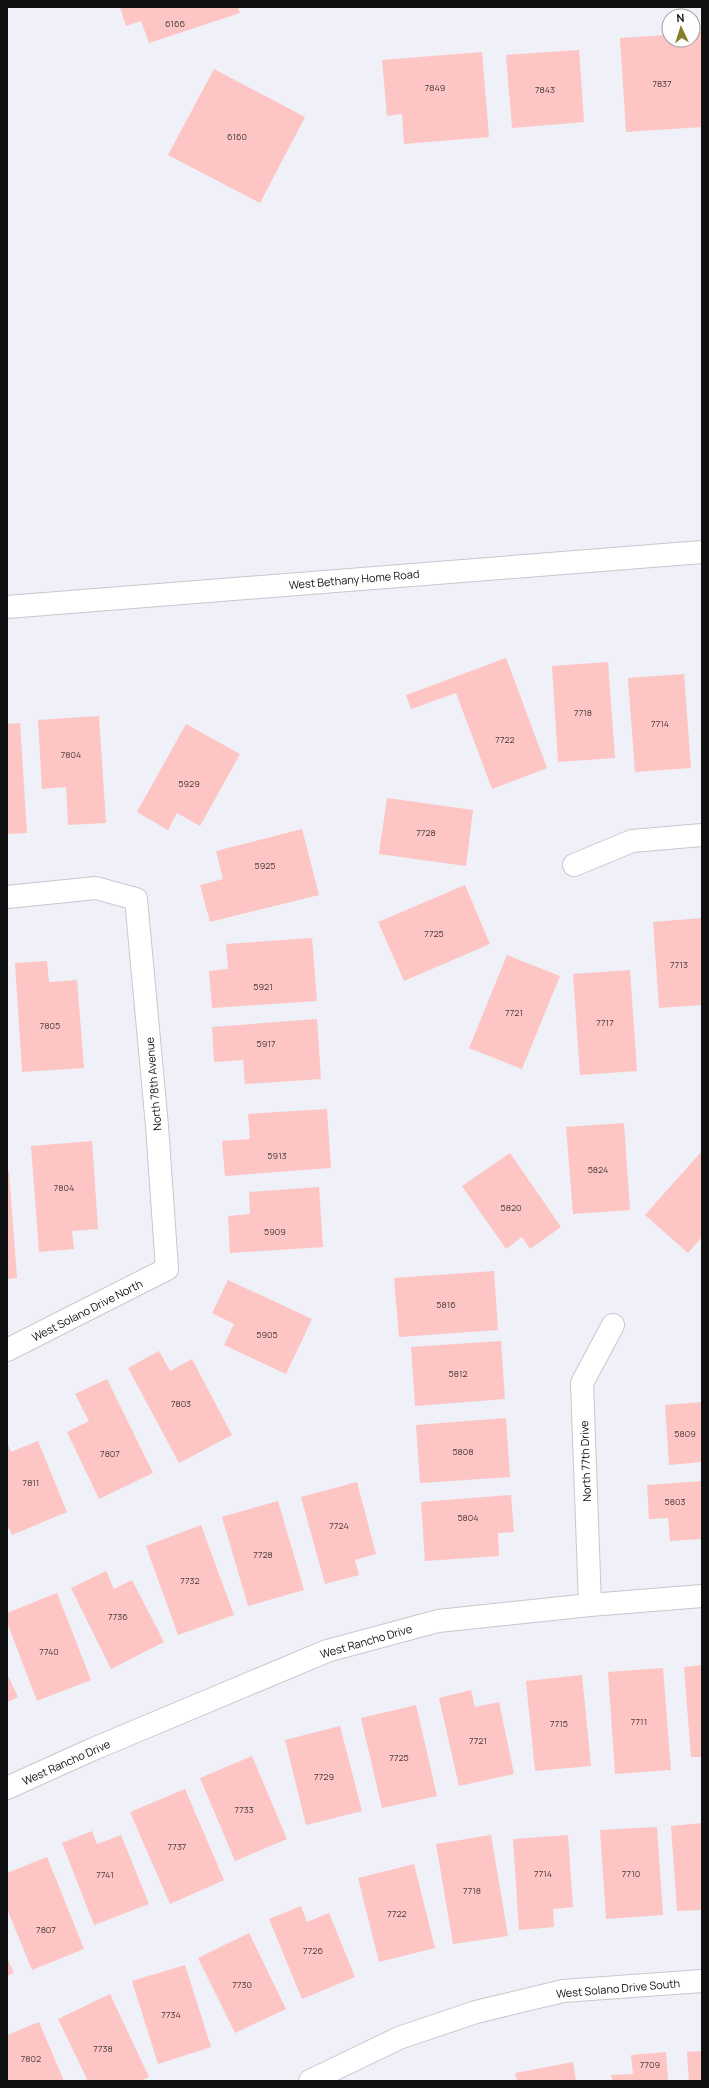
<svg xmlns="http://www.w3.org/2000/svg" width="709" height="2088" font-family="Manrope,sans-serif">
  <rect width="100%" height="100%" fill="#eff0f8"/>
  <path fill="#fdc5c3" d="M120 7H238L240 13 149 43 141 21 126 26Z
    M702 32V127L626 132 620 38 669 35V40H693V33Z
    M579 50 584 122 512 128 506 55Z
    M482 52 489 137 404 144 402 114 387 116 382 60Z
    M214 69 305 117 260 203 168 155Z
    M506 658 547 768 492 789 456 693 411 709 406 695Z
    M608 662 615 758 558 762 552 666Z
    M684 674 691 768 635 772 628 678Z
    M99 716 106 823 68 825 66 787 42 789 38 720Z
    M20 723 27 833 7 834V724Z
    M186 724 240 754 200 826 177 813 168 830 137 812Z
    M387 798 473 810 466 866 379 854Z
    M302 829 319 895 210 922 200 885 223 879 216 851Z
    M465 885 490 944 404 981 378 922Z
    M702 918V1005L659 1008 653 922Z
    M312 938 317 1001 212 1008 209 971 228 969 226 944Z
    M507 955 560 976 522 1069 469 1048Z
    M47 961 49 982 77 980 84 1068 22 1072 15 963Z
    M630 970 637 1071 580 1075 573 974Z
    M317 1019 321 1079 245 1084 243 1060 214 1062 212 1027Z
    M327 1109 331 1168 225 1176 222 1141 250 1139 248 1114Z
    M624 1123 630 1210 573 1214 566 1127Z
    M92 1141 98 1229 72 1231 74 1249 39 1252 31 1146Z
    M702 1151V1237L688 1253 645 1215Z
    M510 1153 561 1227 530 1249 522 1237 506 1249 462 1186Z
    M7 1171H9L17 1278 7 1279Z
    M319 1187 323 1247 230 1253 228 1216 250 1214 249 1192Z
    M494 1271 498 1330 399 1337 394 1278Z
    M228 1280 312 1319 286 1374 224 1345 234 1324 212 1313Z
    M501 1341 505 1399 415 1406 411 1347Z
    M159 1351 170 1371 192 1359 232 1435 179 1463 128 1368Z
    M107 1379 153 1473 99 1499 67 1432 89 1421 75 1394Z
    M702 1402V1462L669 1465 665 1405Z
    M506 1418 510 1477 420 1483 416 1425Z
    M38 1441 67 1512 12 1535 7 1524V1442L11 1452Z
    M702 1481V1539L670 1541 668 1518 649 1519 647 1485Z
    M357 1482 376 1554 355 1560 359 1575 325 1584 301 1497Z
    M511 1495 514 1532 498 1533 499 1556 425 1561 421 1502Z
    M278 1501 304 1590 248 1606 222 1517Z
    M201 1525 234 1615 178 1635 146 1546Z
    M106 1571 114 1589 132 1580 164 1642 111 1669 71 1588Z
    M57 1593 91 1680 37 1701 7 1622V1613Z
    M702 1665V1757H691L684 1667Z
    M663 1668 671 1770 615 1774 608 1672Z
    M7 1674 18 1697 7 1702Z
    M582 1675 591 1766 535 1771 526 1681Z
    M471 1690 475 1707 499 1702 514 1774 459 1786 439 1698Z
    M416 1705 437 1796 382 1808 361 1718Z
    M340 1726 362 1811 306 1825 285 1740Z
    M252 1756 287 1839 235 1861 200 1778Z
    M185 1789 224 1880 170 1904 130 1812Z
    M702 1823V1910L677 1911 671 1826Z
    M657 1827 663 1915 606 1919 600 1830Z
    M92 1831 97 1844 121 1835 149 1904 94 1925 62 1843Z
    M491 1835 508 1936 453 1944 436 1844Z
    M568 1835 573 1907 553 1909 554 1927 519 1930 513 1839Z
    M47 1857 84 1949 32 1970 7 1909V1873Z
    M414 1864 435 1948 379 1962 358 1878Z
    M301 1906 307 1922 329 1913 355 1977 302 1999 269 1919Z
    M249 1933 286 2009 235 2033 198 1958Z
    M7 1958 14 1973 7 1976Z
    M185 1965 211 2047 158 2064 132 1981Z
    M110 1994 149 2077 140 2081H88L58 2019Z
    M39 2022 64 2081H7V2035Z
    M702 2051V2081H689L687 2052Z
    M666 2052 668 2081H612L611 2075 633 2074 631 2055Z
    M573 2062 576 2081H517L515 2073Z"/>
  <g fill="none" stroke-linecap="round" stroke-linejoin="round">
    <defs>
      <path id="minor" d="M574 865 632 841 702 835
        M7 897 96 888 136 899 157 1126 167 1269 7 1350
        M590 1605 582 1383 613 1325
        M7 1788 91 1750 327 1651 438 1621 590 1605 702 1596
        M310 2081 399 2038 476 2012 563 1991 702 1981"/>
      <path id="secondary" d="M7 607 702 552"/>
    </defs>
    <use href="#minor" stroke="#c7c8cf" stroke-width="24"/>
    <use href="#secondary" stroke="#c7c8cf" stroke-width="24"/>
    <use href="#minor" stroke="#fff" stroke-width="22"/>
    <use href="#secondary" stroke="#fff" stroke-width="22"/>
  </g>
  <g text-anchor="middle" dominant-baseline="central" stroke-width="3.5" stroke-linejoin="round" paint-order="stroke">
    <g font-size="9" fill="#4a3d3e">
      <text x="175" y="23">6166</text>
      <text x="662" y="83">7837</text>
      <text x="435" y="87">7849</text>
      <text x="545" y="89">7843</text>
      <text x="237" y="136">6160</text>
      <text x="583" y="712">7718</text>
      <text x="660" y="723">7714</text>
      <text x="505" y="739">7722</text>
      <text x="71" y="754">7804</text>
      <text x="189" y="783">5929</text>
      <text x="426" y="832">7728</text>
      <text x="265" y="865">5925</text>
      <text x="434" y="933">7725</text>
      <text x="679" y="964">7713</text>
      <text x="263" y="986">5921</text>
      <text x="514" y="1012">7721</text>
      <text x="605" y="1022">7717</text>
      <text x="50" y="1025">7805</text>
      <text x="266" y="1043">5917</text>
      <text x="277" y="1155">5913</text>
      <text x="598" y="1169">5824</text>
      <text x="64" y="1187">7804</text>
      <text x="511" y="1207">5820</text>
      <text x="275" y="1231">5909</text>
      <text x="446" y="1304">5816</text>
      <text x="267" y="1334">5905</text>
      <text x="458" y="1373">5812</text>
      <text x="181" y="1403">7803</text>
      <text x="685" y="1433">5809</text>
      <text x="463" y="1451">5808</text>
      <text x="110" y="1453">7807</text>
      <text x="31" y="1482">7811</text>
      <text x="675" y="1501">5803</text>
      <text x="468" y="1517">5804</text>
      <text x="339" y="1525">7724</text>
      <text x="263" y="1554">7728</text>
      <text x="190" y="1580">7732</text>
      <text x="118" y="1616">7736</text>
      <text x="49" y="1651">7740</text>
      <text x="639" y="1721">7711</text>
      <text x="559" y="1723">7715</text>
      <text x="478" y="1740">7721</text>
      <text x="399" y="1757">7725</text>
      <text x="324" y="1776">7729</text>
      <text x="244" y="1809">7733</text>
      <text x="177" y="1846">7737</text>
      <text x="543" y="1873">7714</text>
      <text x="631" y="1873">7710</text>
      <text x="105" y="1874">7741</text>
      <text x="472" y="1890">7718</text>
      <text x="397" y="1913">7722</text>
      <text x="46" y="1929">7807</text>
      <text x="313" y="1950">7726</text>
      <text x="242" y="1984">7730</text>
      <text x="171" y="2014">7734</text>
      <text x="103" y="2048">7738</text>
      <text x="31" y="2058">7802</text>
      <text x="650" y="2064">7709</text>
    </g>
    <g font-size="11" fill="#0f1012" stroke="#fefefe">
      <text transform="translate(354 579) rotate(-5)">West Bethany Home Road</text>
      <text transform="translate(153 1084) rotate(-95)">North 78th Avenue</text>
      <text transform="translate(87 1310) rotate(-27)">West Solano Drive North</text>
      <text transform="translate(585 1461) rotate(-92)">North 77th Drive</text>
      <text transform="translate(366 1641) rotate(-16)">West Rancho Drive</text>
      <text transform="translate(66 1762) rotate(-24)">West Rancho Drive</text>
      <text transform="translate(618 1988) rotate(-5)">West Solano Drive South</text>
    </g>
  </g>
  <rect width="709" height="2088" fill="none" stroke="#0f1012" stroke-width="16"/>
  <g transform="translate(681 28) rotate(356)"><circle r="19" fill="#fefefe" stroke="#9e9fa0"/>
  <path d="M0-3L7 15L0 10L-7 15Z" fill="#858028"/>
  <text y="-6" font-size="11" font-weight="bold" text-anchor="middle" fill="#0f1012">N</text>
  </g>
</svg>
